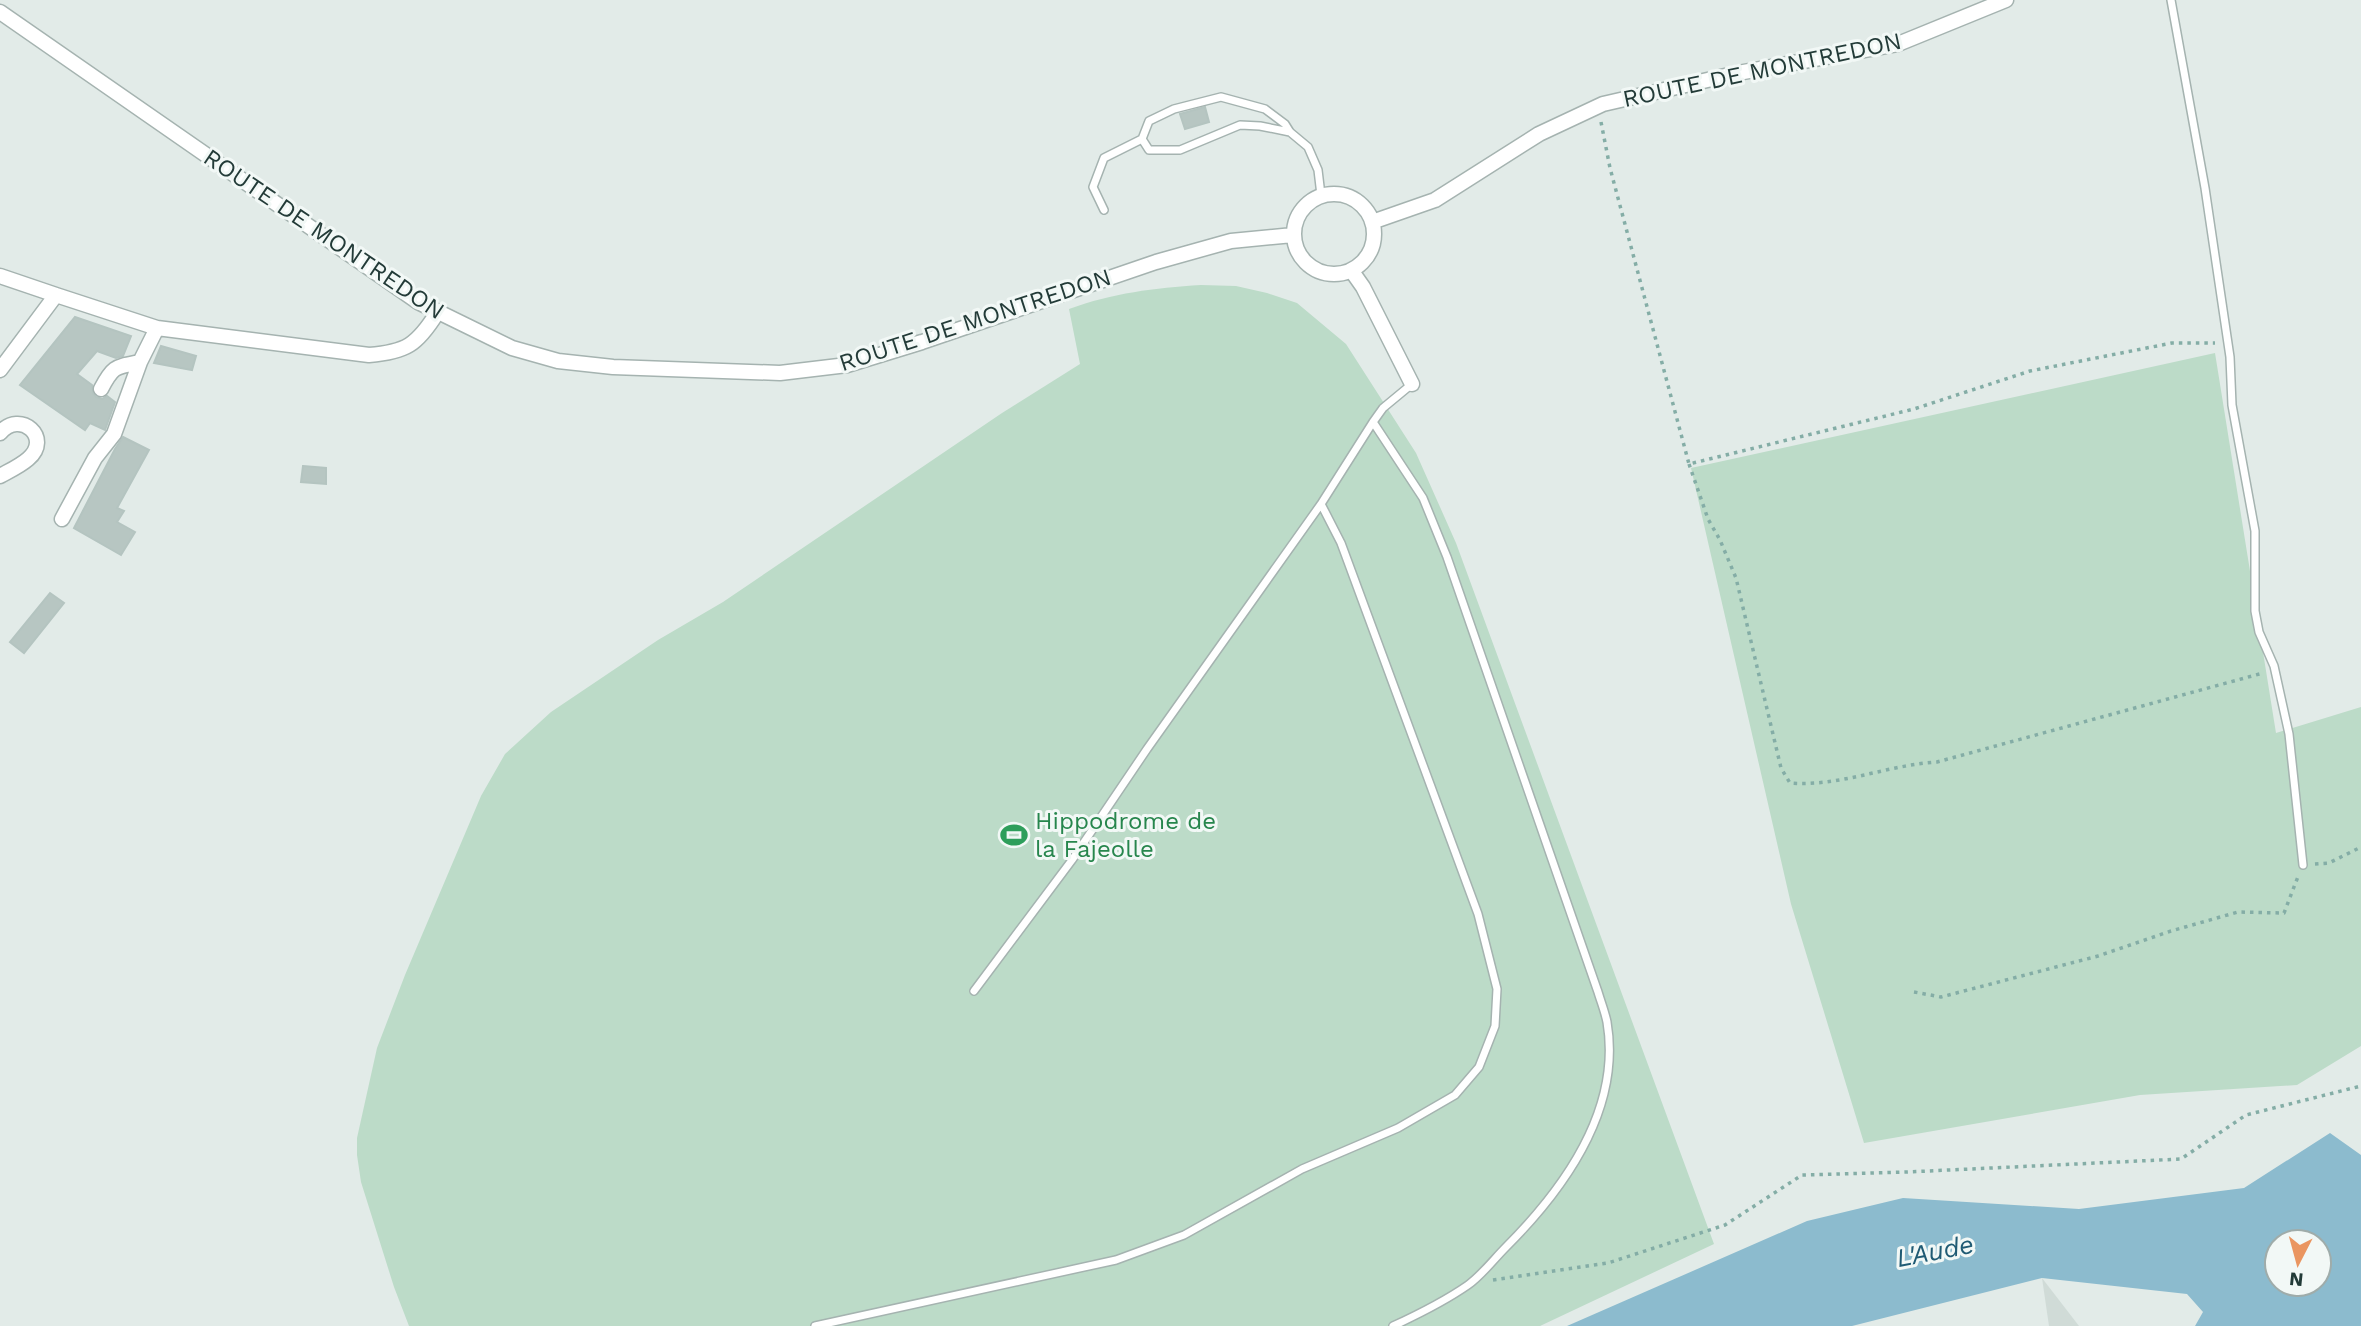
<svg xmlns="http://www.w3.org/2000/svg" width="2361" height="1326" font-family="'Work Sans',sans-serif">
  <rect width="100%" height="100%" fill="#e2ebe8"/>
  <path fill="#d0dbd7" d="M2042 1278 2079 1326H2049Z"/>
  <path fill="#bcdbc8" d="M1201 285 1236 286 1267 293 1297 303 1346 344 1416 453 1456 543 1714 1244 1540 1326H409L394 1287 361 1182 357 1155V1138L377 1048 405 975 481 796 505 754 551 712 658 640 723 602 1002 413 1080 364 1069 309C1113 293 1154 288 1201 285Z
    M2215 353 2276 733 2361 707V1046L2297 1085 2140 1095 1864 1143 1791 904 1691 468Z"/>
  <path fill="#8cbbce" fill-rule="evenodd" d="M2330 1133 2361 1155V1326H2195L2203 1312 2187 1294 2042 1278 1852 1326H1567L1807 1221 1903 1198 2079 1209 2244 1188ZM2277 1242H2319V1284H2277Z"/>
  <path fill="#b7c6c2" stroke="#b4c4c0" stroke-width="2" d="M1205 107 1209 122 1185 129 1180 114Z
    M75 317 131 336 123 356 116 358 97 351 77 374 92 385 93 393 96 397 102 399 107 396 115 402 105 430 90 423 85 430 20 385Z
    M161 346 196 356 192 370 154 363Z
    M123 437 149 450 117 508 124 511 117 522 135 532 121 555 74 528 115 449Z
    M303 466 326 468V484L301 482Z
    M50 593 64 603 24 653 10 642Z"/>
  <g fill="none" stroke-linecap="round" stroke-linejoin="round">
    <defs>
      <path id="lane" d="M2171 0 2205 188 2230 357 2232 405 2255 531V611L2259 632 2274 666 2289 734 2303 865
        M1290 132 1260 126 1240 125 1180 150H1149L1142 139 1149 121 1174 109 1221 97 1265 109 1285 124 1290 132 1308 147 1318 170 1321 195
        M1104 210 1093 187 1104 158 1142 139
        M974 991 1072 860 1147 749 1321 504 1373 422
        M815 1326 1116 1260 1184 1235 1302 1169 1398 1128 1455 1095 1479 1067 1495 1026 1497 989 1478 914 1341 543 1321 504
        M1393 1326C1419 1314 1445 1301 1468 1285 1482 1275 1494 1259 1506 1247 1564 1189 1622 1110 1607 1022 1605 1012 1601 1002 1598 992L1447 557 1423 498 1373 422 1383 408 1412 384"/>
      <path id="street" d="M0 12 418 302 512 348 558 361 613 367 780 373 847 365 922 342 1156 262 1231 241 1293 235
        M1294 234a40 40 0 1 1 80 0a40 40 0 1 1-80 0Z
        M1372 222 1435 200 1539 134 1603 104 1738 73 1898 44 2006 0
        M1351 270 1363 287 1412 384
        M0 276 56 295
        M0 370 56 295 157 328 369 355C406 352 417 345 437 313
        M101 389C113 366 115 367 140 362L157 328
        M0 433C20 409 53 438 28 459 20 466 9 471 0 476
        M62 519 95 458 114 434 140 362"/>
    </defs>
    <use href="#lane" stroke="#a5b3b0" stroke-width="10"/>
    <use href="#street" stroke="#a5b3b0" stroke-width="17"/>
    <path stroke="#84ada6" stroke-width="3.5" stroke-dasharray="3.5 5" stroke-linecap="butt" d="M1601 122 1610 168 1689 464 1914 409 2030 371 2172 343H2215
      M1689 464 1708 519 1720 540 1736 578 1781 768 1790 783C1840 787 1887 765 1937 762L2263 673
      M2315 864 2329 863 2361 847
      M1914 992 1941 997 2098 956 2171 931 2238 912 2284 913 2299 874
      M1493 1280 1608 1263 1725 1225 1802 1175 1907 1172 2181 1159 2246 1115 2361 1086"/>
    <use href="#lane" stroke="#fff" stroke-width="7"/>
    <use href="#street" stroke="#fff" stroke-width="14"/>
  </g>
  <defs>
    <symbol id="stadium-bare" viewBox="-9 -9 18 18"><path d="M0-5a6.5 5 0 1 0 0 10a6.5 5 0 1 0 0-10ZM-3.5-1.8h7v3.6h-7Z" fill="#2e9e5b" stroke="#f2f8f6" stroke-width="2.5" paint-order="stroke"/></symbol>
  </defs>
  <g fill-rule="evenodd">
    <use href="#stadium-bare" x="995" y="816" width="38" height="38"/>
  </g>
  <g text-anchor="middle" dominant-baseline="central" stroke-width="6" stroke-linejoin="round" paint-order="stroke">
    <g font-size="24" fill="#233b38" stroke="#f2f8f6">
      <text transform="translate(1762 70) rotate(-12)">ROUTE DE MONTREDON</text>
      <text transform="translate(324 234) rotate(34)">ROUTE DE MONTREDON</text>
      <text transform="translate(975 320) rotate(-18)">ROUTE DE MONTREDON</text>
    </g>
    <g font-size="24" fill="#27864d" stroke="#f2f8f6" text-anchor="start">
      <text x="1035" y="821">Hippodrome de<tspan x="1035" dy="28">la Fajeolle</tspan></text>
    </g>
    <g font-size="26" font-style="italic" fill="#205b74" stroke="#f2f8f6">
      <text transform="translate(1935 1251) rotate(-11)">L'Aude</text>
    </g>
  </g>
  <g transform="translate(2298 1263) rotate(186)"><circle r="33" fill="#f2f8f6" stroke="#9facaa" stroke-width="2"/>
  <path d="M0-5L12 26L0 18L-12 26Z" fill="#ea9560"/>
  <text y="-10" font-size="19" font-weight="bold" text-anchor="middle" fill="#233b38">N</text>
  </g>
</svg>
